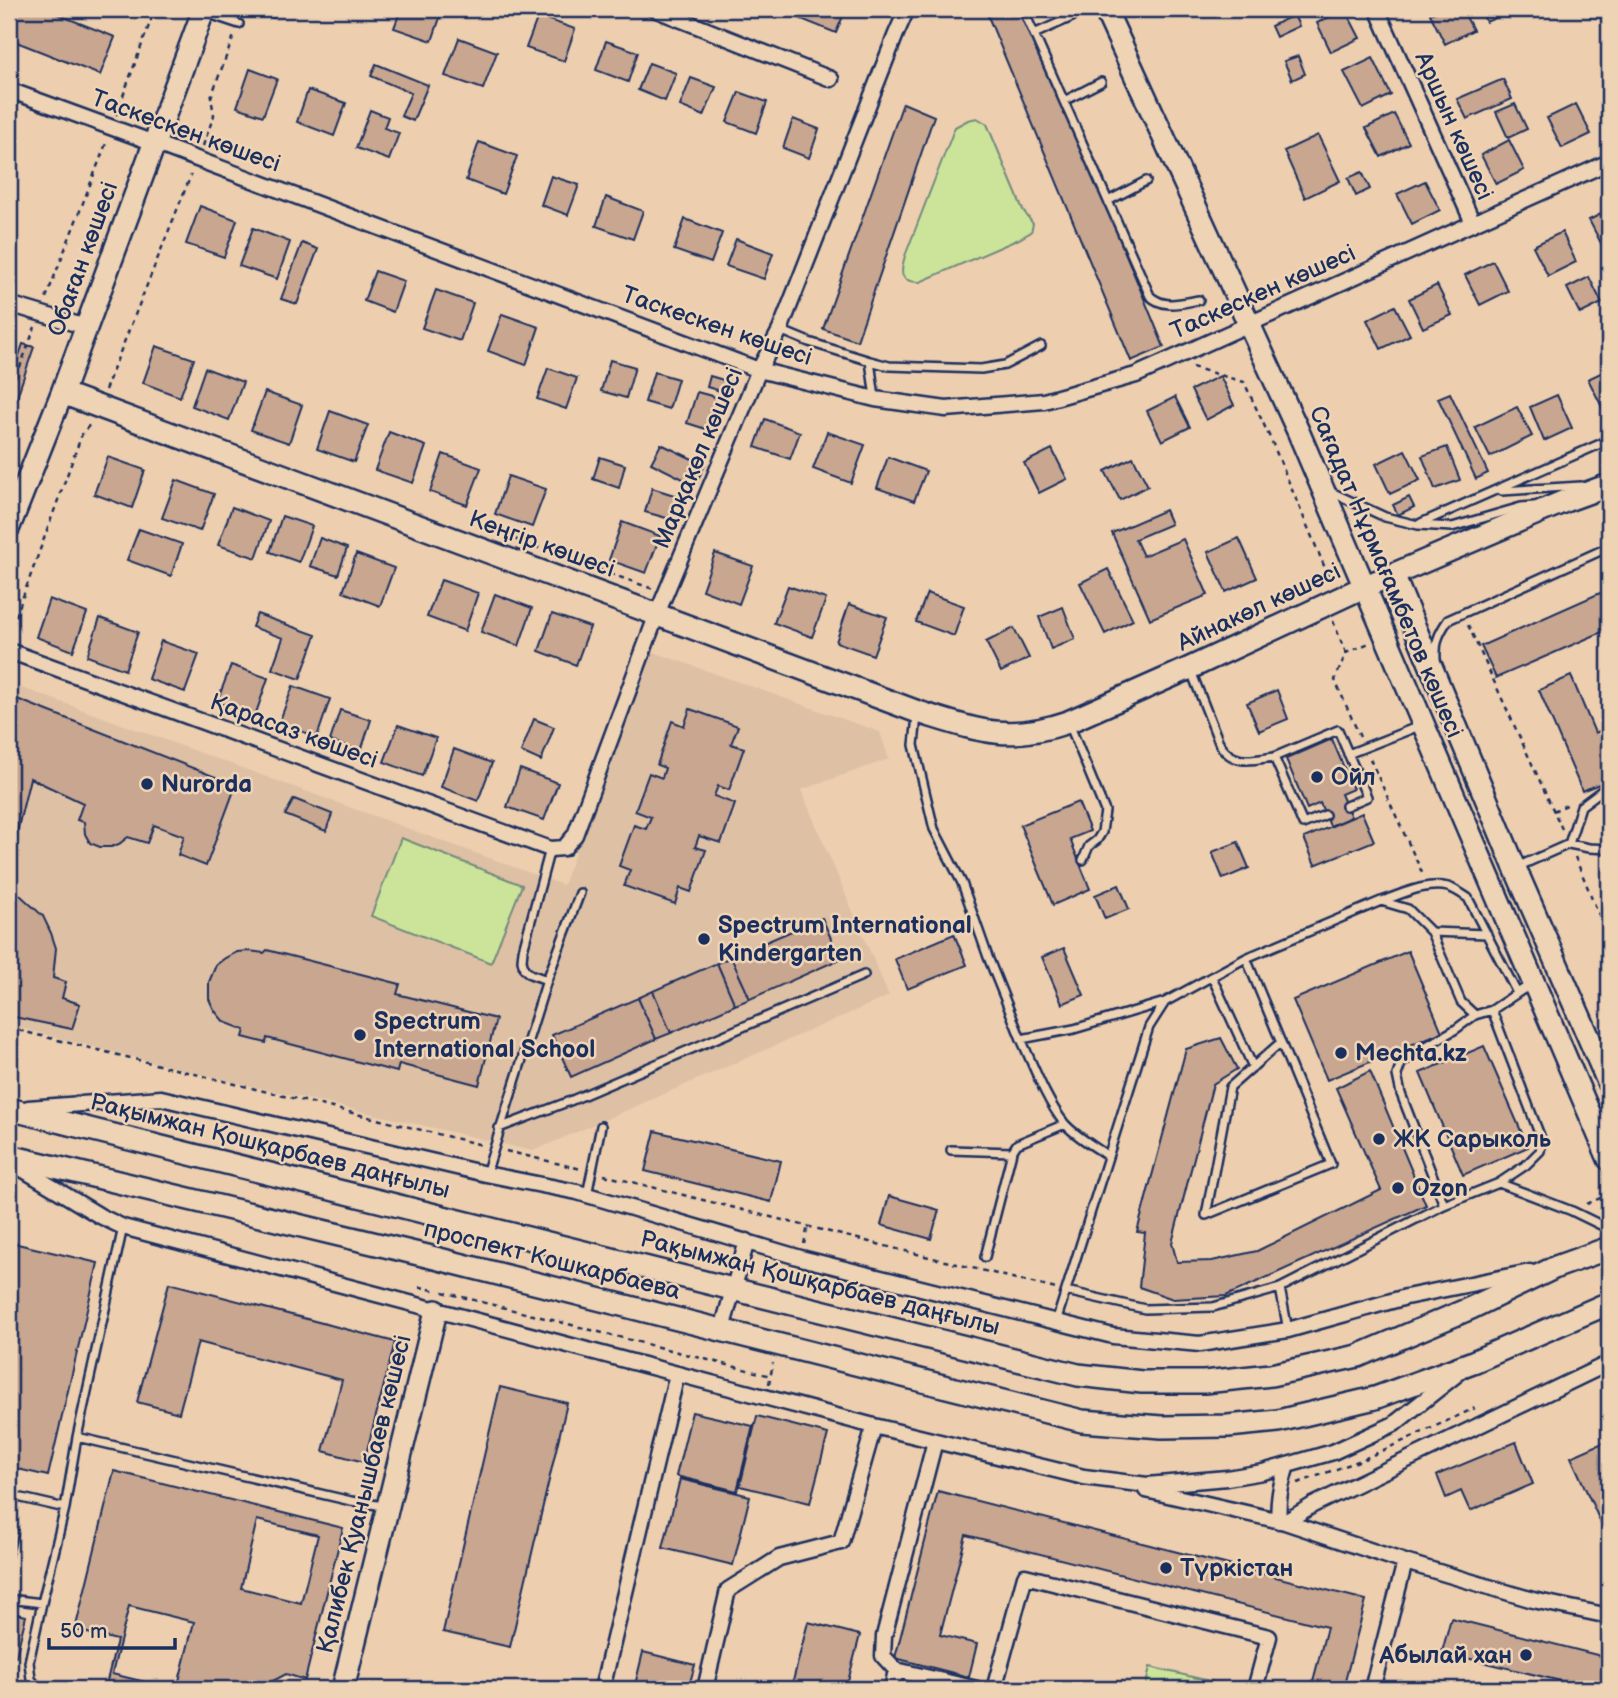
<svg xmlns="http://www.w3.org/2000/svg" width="1618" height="1698" font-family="'Balsamiq Sans',sans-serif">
  <rect width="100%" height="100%" fill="#edcfaf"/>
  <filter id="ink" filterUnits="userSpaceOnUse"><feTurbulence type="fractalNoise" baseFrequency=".0143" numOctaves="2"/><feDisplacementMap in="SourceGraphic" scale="14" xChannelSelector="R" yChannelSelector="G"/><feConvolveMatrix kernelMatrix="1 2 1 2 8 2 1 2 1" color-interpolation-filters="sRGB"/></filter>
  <g filter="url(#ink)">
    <path fill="#dec0a5" d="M651 651 880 732 889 759 801 790 889 996 533 1151 186 1071 9 1025V683L563 885Z"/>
    <path fill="#cbe49a" stroke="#738a7c" stroke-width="2" d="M977 118 987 124 1023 210 1033 224 1031 232 1019 239 920 282C899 282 900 273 905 256L955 127 968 120Z
      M401 838 522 885 491 963 371 916Z
      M1150 1667 1231 1686 1230 1689H1145Z"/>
    <path fill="#c8a690" stroke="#1b2f5e" stroke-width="2" fill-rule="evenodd" d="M9 9H44L115 37 100 75 9 39Z
      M249 9H277L274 18Z
      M401 9H443L432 41 394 28Z
      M780 9H846L836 33 779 10Z
      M985 9H1025L1164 347 1131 361Z
      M1345 9 1360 38 1331 52 1317 23Z
      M1442 9H1462L1473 30 1445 44 1430 14Z
      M1480 9H1503L1505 14 1486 22Z
      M1294 15 1299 26 1276 37 1271 26Z
      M538 16 575 29 564 61 526 48Z
      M459 38 497 52 483 89 445 76Z
      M606 41 638 52 628 82 596 70Z
      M1298 56 1305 74 1292 80 1284 61Z
      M1373 58 1391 95 1363 109 1344 72Z
      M649 63 676 73 665 101 638 90Z
      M376 64 428 85 413 121 401 116 411 93 371 76Z
      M250 69 277 79 263 116 237 107Z
      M691 78 716 87 704 116 680 106Z
      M1503 79 1512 99 1467 119 1457 99Z
      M308 90 346 103 334 136 297 122Z
      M739 92 767 102 756 133 727 122Z
      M903 103 934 116 857 341 823 329Z
      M1515 104 1527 129 1508 138 1496 112Z
      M1576 104 1591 134 1562 148 1547 118Z
      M370 110 388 117 384 128 399 133 389 160 356 148Z
      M1394 114 1409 143 1381 157 1366 128Z
      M793 119 819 129 809 158 783 148Z
      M1318 135 1340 181 1305 198 1284 151Z
      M1509 140 1524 170 1496 184 1481 155Z
      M479 142 517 156 503 194 466 180Z
      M1362 172 1370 189 1356 196 1348 178Z
      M551 176 579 185 568 215 541 205Z
      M1425 181 1440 210 1412 224 1397 194Z
      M606 197 643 211 633 239 596 226Z
      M200 206 237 220 224 257 186 244Z
      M1609 210V247L1604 249 1589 220Z
      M685 219 722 233 711 263 674 250Z
      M253 228 290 242 277 279 239 266Z
      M1562 232 1576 262 1548 276 1533 246Z
      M736 239 773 253 764 279 726 266Z
      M302 243 318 249 297 304 281 299Z
      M1493 261 1508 291 1480 305 1465 275Z
      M375 271 404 281 393 312 364 301Z
      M1589 277 1602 303 1580 314 1567 288Z
      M1437 285 1452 315 1423 328 1409 299Z
      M436 290 473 303 460 341 422 328Z
      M1395 306 1410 335 1381 349 1367 320Z
      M502 314 539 327 526 365 488 351Z
      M23 344 34 347 9 420V384Z
      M156 346 194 359 180 397 143 383Z
      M610 360 635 367 626 398 601 391Z
      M205 368 243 382 229 420 192 406Z
      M548 368 577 378 566 409 537 399Z
      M1609 369V406L1603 409 1588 379Z
      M654 372 678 379 669 409 645 402Z
      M710 376 730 382 727 393 707 387Z
      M1220 376 1234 405 1206 420 1191 390Z
      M265 392 302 405 289 443 251 430Z
      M697 392 719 398 709 430 687 423Z
      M1450 393 1488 473 1476 479 1438 398Z
      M1557 395 1572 428 1544 441 1530 407Z
      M1175 397 1190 427 1162 441 1147 411Z
      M1517 407 1532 436 1490 457 1475 427Z
      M330 411 368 425 354 462 317 449Z
      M765 419 800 432 790 459 755 447Z
      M389 432 426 446 413 483 375 470Z
      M827 432 865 445 851 483 813 469Z
      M661 444 705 465 695 485 651 463Z
      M1447 447 1460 480 1435 489 1422 456Z
      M1052 449 1067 479 1039 493 1024 463Z
      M1405 450 1420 480 1390 494 1376 464Z
      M443 454 481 468 467 505 430 492Z
      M108 457 145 470 132 508 94 494Z
      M600 457 625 465 619 488 593 479Z
      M888 457 926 471 914 501 877 488Z
      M1133 457 1148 486 1120 500 1105 471Z
      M508 476 546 489 532 527 495 514Z
      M176 480 214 494 200 531 162 518Z
      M652 488 677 496 670 519 645 512Z
      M1409 497 1414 507 1398 515 1393 505Z
      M232 507 269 521 256 558 218 545Z
      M1165 510 1171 524 1135 539 1143 556 1183 539 1208 595 1150 619 1112 533Z
      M282 516 312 526 299 562 270 552Z
      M622 522 660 536 646 573 609 560Z
      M139 529 182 544 171 576 127 560Z
      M320 538 347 548 338 575 310 566Z
      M1239 538 1257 578 1226 592 1208 552Z
      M715 553 753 566 739 604 702 590Z
      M356 554 394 568 380 606 343 592Z
      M1108 569 1133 620 1105 634 1080 583Z
      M441 580 478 593 465 631 427 617Z
      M788 586 826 599 812 637 774 623Z
      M1609 589V629L1496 678 1481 646Z
      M927 593 964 606 954 636 916 622Z
      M495 594 532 608 519 646 481 632Z
      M49 599 87 613 73 651 36 637Z
      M849 604 887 617 873 655 836 642Z
      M1063 607 1075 639 1051 649 1039 617Z
      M257 614 316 635 300 679 272 669 283 638 252 627Z
      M552 614 590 627 576 665 539 651Z
      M100 618 138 632 125 670 87 656Z
      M1014 628 1029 658 1001 672 986 642Z
      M161 641 199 654 185 692 148 679Z
      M231 665 268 678 255 716 217 702Z
      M1571 676 1595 733 1609 727V780L1582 791 1539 690Z
      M293 686 330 699 317 737 279 723Z
      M1277 690 1288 719 1259 731 1247 703Z
      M17 699 236 785 206 866 178 855 184 836 154 825 147 843 128 837 119 844 111 847H100L90 843 85 834 84 822 77 820 83 803 30 778 9 865V719Z
      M690 709 738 726 731 744 744 748 729 790 718 786 714 796 735 804 721 843 699 836 695 847 706 850 691 892 680 888 675 904 624 886 630 870 619 866 634 825 646 829 651 817 635 811 649 773 662 778 665 768 657 765 672 721 684 726Z
      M340 710 371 720 361 751 330 741Z
      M534 719 554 727 541 761 521 752Z
      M398 725 436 738 422 776 384 762Z
      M1332 739 1353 789 1341 794 1351 817 1330 826 1320 803 1307 809 1286 759Z
      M454 749 492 763 478 801 441 787Z
      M520 769 558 783 544 820 507 807Z
      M294 799 332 814 326 831 285 815Z
      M1078 802 1090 831 1070 839 1090 889 1053 905 1020 825Z
      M1362 813 1374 841 1315 865 1304 838Z
      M1238 842 1249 868 1223 879 1212 852Z
      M9 885 43 916 51 933 56 948 53 978 66 982 62 998 80 1004 72 1029 9 1016Z
      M1119 885 1129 909 1105 919 1095 895Z
      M822 918 840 959 750 999 731 957Z
      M954 934 967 965 907 989 895 959Z
      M1064 948 1084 995 1062 1004 1042 957Z
      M267 950 400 984 397 994 496 1019 479 1085 399 1064 397 1072 267 1038 266 1043 243 1037 245 1030 224 1022 214 1010 209 999V982L216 965 225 958 237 952 249 951 264 953Z
      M1408 951 1442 1032 1327 1080 1293 1000Z
      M731 957 750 999 735 1005 717 963Z
      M717 963 735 1005 671 1033 653 991Z
      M653 991 671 1033 656 1039 638 998Z
      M638 998 656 1039 571 1077 552 1035Z
      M1221 1038 1237 1069 1213 1084 1172 1243 1177 1262 1212 1261 1257 1251 1381 1190 1336 1088 1370 1071 1426 1205 1226 1296 1173 1299 1139 1287 1145 1233 1137 1232 1186 1049Z
      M1484 1046 1528 1147 1463 1175 1420 1073Z
      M655 1131 781 1161 771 1202 645 1171Z
      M889 1196 939 1210 931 1239 881 1225Z
      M9 1242 98 1263 48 1476 9 1467Z
      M169 1283 395 1342 364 1462 323 1451 342 1380 198 1342 179 1413 137 1402Z
      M500 1387 567 1403 510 1647 443 1632Z
      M692 1412 753 1426 737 1491 676 1476Z
      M757 1416 828 1434 810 1503 740 1486Z
      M1607 1441 1609 1446V1541L1571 1457Z
      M1516 1442 1533 1484 1470 1511 1461 1491 1446 1498 1437 1475Z
      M114 1471 343 1528 305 1680 286 1674 258 1689H177L194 1622 129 1606 112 1674 175 1689H105L117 1640 75 1630ZM257 1520 318 1535 301 1603 241 1588Z
      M680 1479 750 1496 733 1565 663 1548Z
      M938 1491 1366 1600 1343 1689H1311L1327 1627 966 1535 940 1635 977 1644 969 1677 895 1658Z
      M9 1527 19 1530 9 1566Z
      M9 1612 26 1616 16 1656 9 1655Z
      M1451 1618 1609 1658V1689H1580L1581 1686 1442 1652Z
      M808 1622 860 1635 846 1689H791Z
      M643 1652 695 1665 688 1689H634Z"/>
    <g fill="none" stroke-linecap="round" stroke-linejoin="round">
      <defs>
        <path id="lane" d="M1023 9 1150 296C1164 309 1181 303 1199 300
          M206 13 239 24
          M1034 34 1072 17
          M1064 101 1101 82
          M1108 201 1146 181
          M780 330 809 342 870 361
          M875 398 870 361 889 366 981 369 1005 365 1041 346
          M1502 491 1581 486
          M1331 492 1385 517 1418 525 1452 527 1521 507 1534 506
          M1421 523 1609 440
          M1436 658C1435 642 1439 633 1448 620L1609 547
          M1191 671 1220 745C1234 766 1252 760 1274 757
          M917 716 914 745 934 829 962 883 988 957 1021 1039 1074 1029 1165 1002
          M1070 726 1105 811 1102 832 1097 840 1089 846 1083 860
          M1348 754 1422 725
          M1325 815 1303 824 1274 757 1338 730 1367 797 1346 806
          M1569 844 1581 806 1601 791 1609 787
          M1517 867 1569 844 1589 848 1609 849
          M1382 901C1402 894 1426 882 1448 887 1455 889 1462 894 1468 898L1517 993
          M1431 932 1487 934
          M1212 977 1253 1067
          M547 980 530 974 524 969 522 960 523 950 550 849
          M1021 1039C1034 1067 1045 1098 1064 1123 1075 1136 1094 1146 1108 1156
          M1281 1042 1230 1087 1206 1215 1331 1164 1246 958 1381 901 1408 909 1431 932 1461 1002 1475 1015
          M499 1128 570 1101 864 975
          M951 1150 1012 1152
          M486 1174 547 980 580 893
          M1499 1183 1572 1211 1609 1229
          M587 1195 601 1126
          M1444 1205 1401 1094 1397 1075 1401 1064 1421 1049 1456 1029 1475 1015 1492 1010 1531 984
          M985 1257 1012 1152 1017 1144 1065 1124
          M1280 1288 1288 1330
          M1066 1291 1145 1309 1213 1307 1280 1288 1444 1205 1499 1183 1526 1165 1540 1151 1542 1141 1492 1010
          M1056 1322 1149 1027 1165 1002 1246 958
          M77 1437 351 1501 384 1506
          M9 1495 65 1508
          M9 1599 42 1603 65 1508 77 1437 123 1227
          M39 1689 31 1679 29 1662 42 1603"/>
        <path id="street" d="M654 9 831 79
          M1377 9 1473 223
          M9 90 154 143 759 370 875 399 946 409 1044 401 1136 375 1609 162
          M9 304 86 327
          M9 651 550 849 564 848 575 835 657 614 759 370 780 330 896 34 907 9
          M28 1108 161 1098 486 1174 577 1192 801 1258 1113 1336 1200 1344 1288 1330 1406 1297 1530 1272
          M9 1161 100 1216 123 1227 874 1426 1084 1477 1147 1485 1227 1478 1263 1472 1333 1452 1394 1424 1461 1371
          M722 1329 747 1241
          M1146 1490 1285 1522 1405 1562 1372 1689
          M1279 1521C1277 1500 1281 1485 1287 1465
          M1285 1522 1313 1505 1609 1363
          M1405 1562 1533 1600 1609 1616
          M896 1670 977 1689
          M602 1689 677 1374
          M705 1689 728 1590 779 1558 841 1542 874 1426
          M892 1689 896 1670 883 1656 884 1636 935 1441
          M994 1689 1025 1576 1269 1637 1255 1689"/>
        <path id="secondary" d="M1105 9 1298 431 1609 1159
          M62 393 918 712C977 730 1007 743 1068 722L1190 668 1364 587 1565 501 1609 485
          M9 527 62 393 204 9
          M1393 575 1515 868 1609 1084
          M9 1109 1078 1375 1142 1382H1204L1271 1375 1358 1356 1471 1308 1556 1267 1609 1248
          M9 1156 427 1256 1082 1421 1162 1427 1228 1426 1278 1421 1375 1398 1473 1362 1609 1303
          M343 1689 436 1311"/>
      </defs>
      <use href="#lane" stroke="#1b2f5e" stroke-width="12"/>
      <use href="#street" stroke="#1b2f5e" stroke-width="19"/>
      <use href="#secondary" stroke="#1b2f5e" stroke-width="26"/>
      <path stroke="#1b2f5e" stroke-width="2.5" stroke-dasharray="5 5" stroke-linecap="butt" d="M116 115 155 9
        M203 146 214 115 211 97 235 33
        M46 298 107 141
        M1192 367 1244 382 1272 442 1330 580
        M105 390 191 175
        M9 396 35 327
        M478 526 653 589
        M1333 621 1346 653
        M1468 625 1562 829
        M9 635 82 434 91 423
        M1360 737 1335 680 1346 653 1369 643
        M1370 759 1424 877
        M1553 811 1569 804
        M1575 857 1609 939
        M9 1028 482 1145
        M506 1151 581 1169
        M604 1175 1056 1289
        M1587 1204 1609 1194
        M804 1244 808 1226
        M421 1289V1287L437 1291
        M443 1292 771 1376
        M769 1384 773 1363
        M1298 1483 1364 1459 1475 1408"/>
      <use href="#lane" stroke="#eed3b5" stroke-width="7"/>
      <use href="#street" stroke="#eed3b5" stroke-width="14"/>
      <use href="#secondary" stroke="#eed3b5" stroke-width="21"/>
    </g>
  </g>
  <g fill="#1b2f5e" stroke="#eed3b5" stroke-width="2.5">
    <circle cx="1317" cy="777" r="7"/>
    <circle cx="147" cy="784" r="7"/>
    <circle cx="704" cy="939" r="7"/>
    <circle cx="360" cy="1035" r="7"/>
    <circle cx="1341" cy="1053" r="7"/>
    <circle cx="1379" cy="1139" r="7"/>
    <circle cx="1398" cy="1188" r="7"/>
    <circle cx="1166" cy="1568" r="7"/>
    <circle cx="1526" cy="1655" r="7"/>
  </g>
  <g text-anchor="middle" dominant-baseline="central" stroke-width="5" stroke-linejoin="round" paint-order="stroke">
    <g font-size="24" fill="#1b2f5e" stroke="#eed3b5">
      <text transform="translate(1454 126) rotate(66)">Аршын көшесі</text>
      <text transform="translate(186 131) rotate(20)">Таскескен көшесі</text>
      <text transform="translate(83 259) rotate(-70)">Обаған көшесі</text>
      <text transform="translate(1263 292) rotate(-24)">Таскескен көшесі</text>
      <text transform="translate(717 326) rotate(19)">Таскескен көшесі</text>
      <text transform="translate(698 458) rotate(-67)">Марқакөл көшесі</text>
      <text transform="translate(542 544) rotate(20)">Кеңгір көшесі</text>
      <text transform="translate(1386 572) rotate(67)">Сағадат Нұрмағамбетов көшесі</text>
      <text transform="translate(1259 607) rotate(-25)">Айнакөл көшесі</text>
      <text transform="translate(294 731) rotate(20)">Қарасаз көшесі</text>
      <text transform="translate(270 1146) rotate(14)">Рақымжан Қошқарбаев даңғылы</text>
      <text transform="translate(552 1260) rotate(14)">проспект Кошкарбаева</text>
      <text transform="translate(820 1283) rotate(14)">Рақымжан Қошқарбаев даңғылы</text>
      <text transform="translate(364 1494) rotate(-76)">Қалибек Қуанышбаев көшесі</text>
    </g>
    <g font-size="24" font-weight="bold" fill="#1b2f5e" stroke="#eed3b5" text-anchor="start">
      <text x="1331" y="777">Ойл</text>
      <text x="161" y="784">Nurorda</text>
      <text x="718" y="925">Spectrum International<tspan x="718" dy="28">Kindergarten</tspan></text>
      <text x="374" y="1021">Spectrum<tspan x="374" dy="28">International School</tspan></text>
      <text x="1355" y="1053">Mechta.kz</text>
      <text x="1393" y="1139">ЖК Сарыколь</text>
      <text x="1412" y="1188">Ozon</text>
      <text x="1180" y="1568">Түркістан</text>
      <text x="1512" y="1655" text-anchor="end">Абылай хан</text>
    </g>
  </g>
  <rect width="1618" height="1698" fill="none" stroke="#eed3b5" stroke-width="35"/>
  <rect x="18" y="18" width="1583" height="1663" fill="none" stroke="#1b2f5e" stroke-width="2.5" filter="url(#ink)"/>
  <path d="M49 1638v10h126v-10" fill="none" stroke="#1b2f5e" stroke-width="3.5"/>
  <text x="60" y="1638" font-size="21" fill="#1b2f5e" stroke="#eed3b5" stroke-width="5" paint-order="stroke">50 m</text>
</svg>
